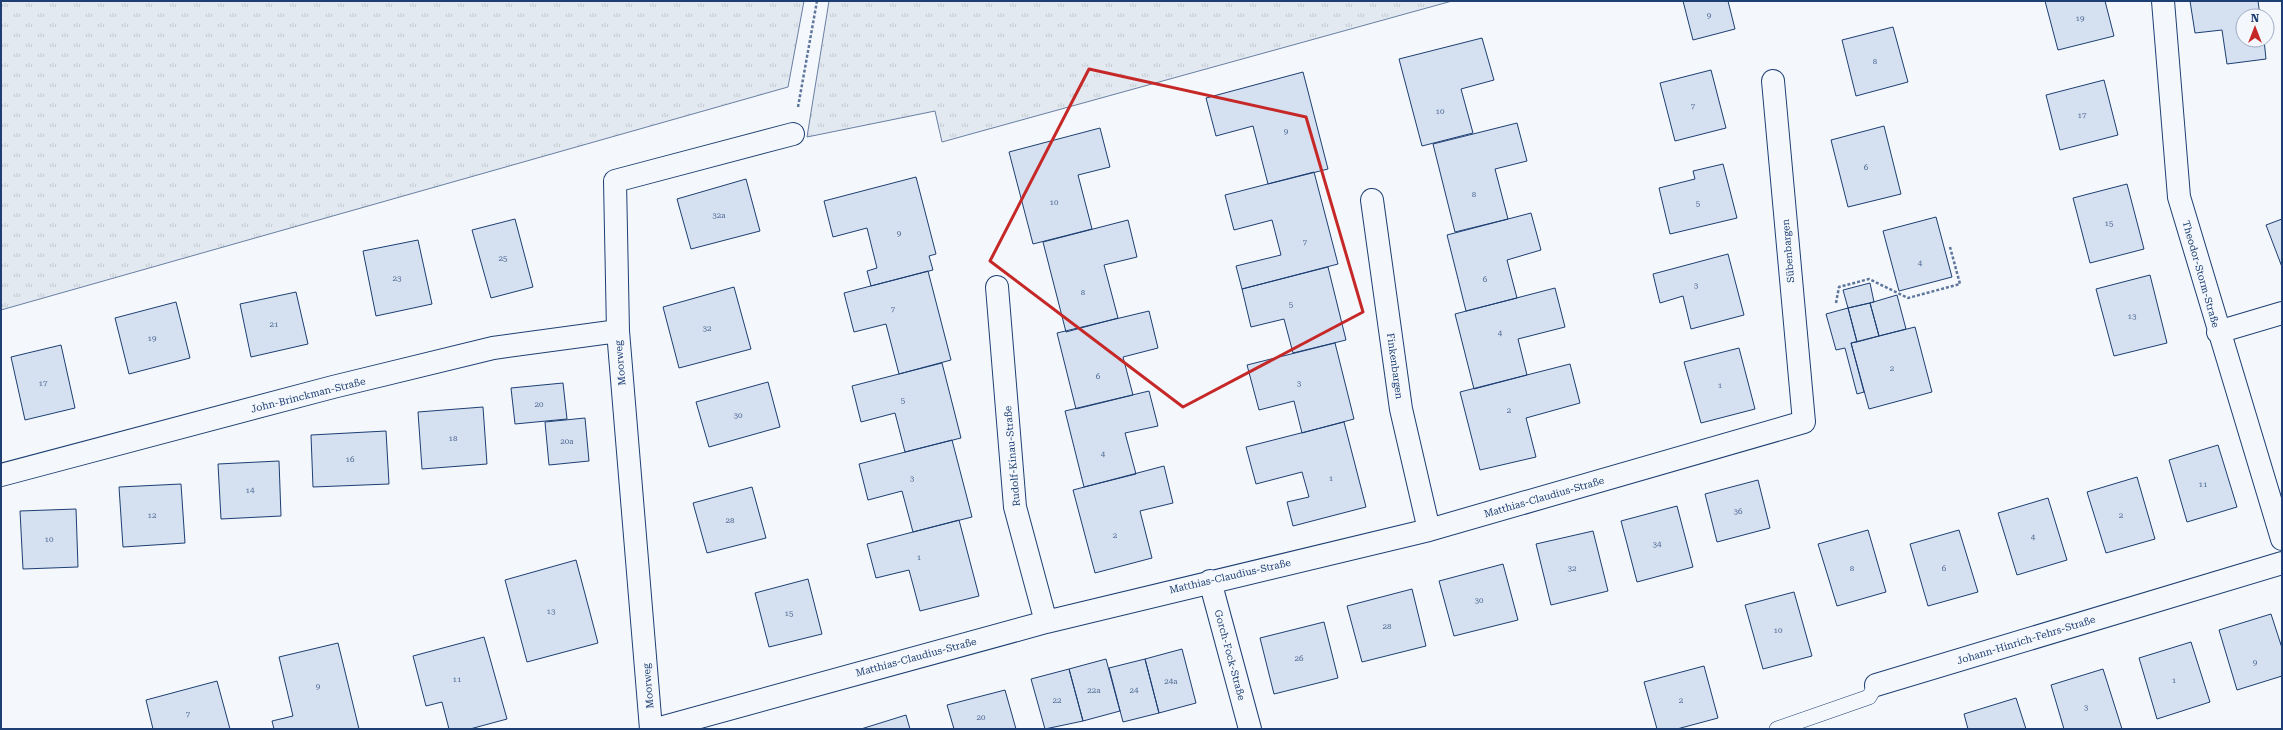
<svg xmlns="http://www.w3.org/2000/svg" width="2283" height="730" font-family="'Roboto Serif',serif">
  <defs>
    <pattern id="grass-tufts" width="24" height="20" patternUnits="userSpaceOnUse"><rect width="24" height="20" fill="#e3e9f0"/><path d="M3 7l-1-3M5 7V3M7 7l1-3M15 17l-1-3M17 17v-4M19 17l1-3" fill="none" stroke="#c2c9d1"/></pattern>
  </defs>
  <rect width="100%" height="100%" fill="#f4f7fb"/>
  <path fill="url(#grass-tufts)" stroke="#687fa3" d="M1 1H804L788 87 1 310Z
    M829 1H1452L942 142 935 111 807 137Z"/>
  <path fill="#d5e0f0" stroke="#1d3f73" d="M1683 1H1728L1735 29 1693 40Z
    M2045 1H2105L2114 36 2058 50Z
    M2190 1H2258L2260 16H2243V40H2264L2266 59 2227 64 2222 30 2195 33Z
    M1893 27 1908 82 1856 96 1842 40Z
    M1482 38 1494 80 1461 89 1473 133 1422 146 1399 59Z
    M1711 70 1726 128 1675 141 1660 83Z
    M1303 72 1328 169 1268 184 1253 126 1216 136 1206 98Z
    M2104 80 2118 135 2060 150 2046 95Z
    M1517 123 1527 161 1495 169 1508 219 1455 232 1433 144Z
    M1884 126 1901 194 1848 207 1831 140Z
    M1100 128 1110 167 1078 175 1092 229 1033 244 1009 152Z
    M1723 164 1737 218 1670 234 1659 188 1695 179 1693 171Z
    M1314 172 1338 264 1242 289 1236 266 1281 255 1272 220 1234 230 1225 195Z
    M916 177 936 254 929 256 933 270 871 286 867 271 877 268 867 228 833 237 824 201Z
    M746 179 760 231 691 249 677 199Z
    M2127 184 2144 249 2090 263 2073 198Z
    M1531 213 1541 250 1507 260 1517 298 1466 311 1447 235Z
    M1936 217 1952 277 1899 291 1883 231Z
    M515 219 533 287 491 298 472 230Z
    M2282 219V267L2266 225Z
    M1128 220 1137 257 1104 265 1118 318 1066 332 1043 242Z
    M418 240 432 304 376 316 363 251Z
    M1728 254 1744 315 1691 329 1683 296 1660 303 1653 274Z
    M1328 267 1346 340 1293 353 1284 319 1251 327 1242 289Z
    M928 271 951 360 899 374 886 324 854 332 844 293Z
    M2150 275 2167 343 2114 356 2096 289Z
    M1870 283 1874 302 1848 308 1843 290Z
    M734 287 751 349 679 368 663 307Z
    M1555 288 1565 327 1518 339 1527 375 1474 389 1455 314Z
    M296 292 308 344 251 357 240 304Z
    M1897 295 1906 329 1879 336 1870 303Z
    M176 302 190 358 129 374 115 318Z
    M1870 303 1879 336 1857 342 1848 308Z
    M1848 308 1857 342 1851 343 1864 392 1857 394 1845 348 1836 350 1826 314Z
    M1149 311 1158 348 1123 357 1133 395 1076 409 1057 333Z
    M1915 327 1932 392 1869 409 1851 343Z
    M1335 343 1354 419 1302 433 1294 401 1259 410 1247 365Z
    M61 345 75 408 25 420 11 357Z
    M1739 348 1755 409 1701 423 1684 362Z
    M942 363 961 438 905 452 895 413 861 422 852 386Z
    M1570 364 1580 403 1526 418 1536 457 1480 470 1460 392Z
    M768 382 780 427 709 447 696 402Z
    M563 383 567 419 515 424 511 388Z
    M1149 391 1158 426 1125 433 1136 474 1084 487 1065 411Z
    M483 407 487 464 422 469 418 412Z
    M585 418 589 461 549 465 545 422Z
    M1344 422 1366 507 1293 526 1287 502 1309 497 1302 472 1256 484 1246 447Z
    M386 431 389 484 313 487 311 435Z
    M952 440 972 517 913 532 902 491 868 500 859 464Z
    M2218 445 2237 507 2187 522 2169 460Z
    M279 461 281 516 221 519 218 464Z
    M1164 466 1173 503 1140 511 1152 558 1095 573 1073 490Z
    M2137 477 2155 539 2106 553 2087 492Z
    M1758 480 1770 528 1717 542 1705 494Z
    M181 484 185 543 123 547 119 487Z
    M752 487 766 538 707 553 693 503Z
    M2048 498 2067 560 2017 575 1998 513Z
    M1677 506 1693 567 1637 582 1621 521Z
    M76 509 78 567 23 569 20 511Z
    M959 520 979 596 920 611 909 570 876 578 867 544Z
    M1868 530 1886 592 1837 606 1818 544Z
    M1959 530 1978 592 1928 606 1910 544Z
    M1593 531 1608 591 1551 605 1536 544Z
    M576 560 598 643 527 662 505 580Z
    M1503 564 1518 620 1454 636 1439 581Z
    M808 579 822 634 769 647 755 593Z
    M1412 589 1426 646 1362 662 1347 606Z
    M1794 592 1812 656 1763 669 1745 605Z
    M2271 614 2282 648V676L2237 690 2219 630Z
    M1324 622 1338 678 1274 694 1260 638Z
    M484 637 507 719 470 729H449L442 702 426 706 413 656Z
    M2191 642 2210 702 2157 719 2139 658Z
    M338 643 359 729H274L272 721 293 716 279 657Z
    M1182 649 1196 703 1159 713 1145 659Z
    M1106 659 1120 711 1083 721 1069 669Z
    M1145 659 1159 713 1123 722 1109 668Z
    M1704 666 1718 718 1677 729H1657L1644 682Z
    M1069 669 1083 721 1045 729 1031 679Z
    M2103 669 2122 729H2064L2051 685Z
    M217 681 230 729H153L146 700Z
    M1005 690 1016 729H954L947 705Z
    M2016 698 2026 729H1968L1964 714Z
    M906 715 910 729H861Z"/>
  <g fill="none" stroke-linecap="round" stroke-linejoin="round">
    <defs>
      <path id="service" d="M1777 729 1869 697 1876 685"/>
      <path id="minor" d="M2163 1 2179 197 2282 539
        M1372 200 1401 409 1429 530
        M997 287 1015 507 1046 622
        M2218 332 2282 313
        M1 475 333 387 493 348 618 331
        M1210 581 1250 729
        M1876 685 2282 563
        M651 729 618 331 615 181 793 134
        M656 729 1046 622 1429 530 1804 422 1773 81"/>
    </defs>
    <use href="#service" stroke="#1d3f73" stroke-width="16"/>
    <use href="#minor" stroke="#1d3f73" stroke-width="24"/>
    <path stroke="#5e769c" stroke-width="2.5" stroke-dasharray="3 2" stroke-linecap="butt" d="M798 107 817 1
      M1836 303 1839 287 1869 279 1908 298 1960 284 1950 247"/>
    <use href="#service" stroke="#f4f7fb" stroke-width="15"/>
    <use href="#minor" stroke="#f4f7fb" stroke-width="22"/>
  </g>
  <path fill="none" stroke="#c62828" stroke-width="3" stroke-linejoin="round" d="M1089 69 1306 117 1363 312 1183 407 990 261Z"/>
  <g text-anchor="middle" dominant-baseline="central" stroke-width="3" stroke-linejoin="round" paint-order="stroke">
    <g font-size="8" fill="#4b6792">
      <text x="1709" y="15">9</text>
      <text x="2080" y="18">19</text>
      <text x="1875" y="61">8</text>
      <text x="1693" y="106">7</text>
      <text x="1440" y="111">10</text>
      <text x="2082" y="115">17</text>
      <text x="1286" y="131">9</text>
      <text x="1866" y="167">6</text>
      <text x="1474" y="194">8</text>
      <text x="1054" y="202">10</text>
      <text x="1698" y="203">5</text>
      <text x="719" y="215">32a</text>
      <text x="2109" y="223">15</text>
      <text x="899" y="233">9</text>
      <text x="1305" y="242">7</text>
      <text x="503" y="258">25</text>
      <text x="1920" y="263">4</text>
      <text x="397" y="278">23</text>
      <text x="1485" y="279">6</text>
      <text x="1696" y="285">3</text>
      <text x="1083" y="292">8</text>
      <text x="1291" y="304">5</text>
      <text x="893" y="309">7</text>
      <text x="2132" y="316">13</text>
      <text x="274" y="324">21</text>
      <text x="707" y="328">32</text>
      <text x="1500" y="333">4</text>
      <text x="152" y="338">19</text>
      <text x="1892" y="368">2</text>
      <text x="1098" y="376">6</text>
      <text x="43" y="383">17</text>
      <text x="1299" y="383">3</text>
      <text x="1720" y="385">1</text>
      <text x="903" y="400">5</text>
      <text x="539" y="404">20</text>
      <text x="1509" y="410">2</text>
      <text x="738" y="415">30</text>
      <text x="453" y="438">18</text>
      <text x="567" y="441">20a</text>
      <text x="1103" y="454">4</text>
      <text x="350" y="459">16</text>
      <text x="912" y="478">3</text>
      <text x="1331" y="478">1</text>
      <text x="2203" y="484">11</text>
      <text x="250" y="490">14</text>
      <text x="1738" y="511">36</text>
      <text x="152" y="515">12</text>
      <text x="2121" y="515">2</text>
      <text x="730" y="520">28</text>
      <text x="1115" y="535">2</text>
      <text x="2033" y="537">4</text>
      <text x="49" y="539">10</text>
      <text x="1657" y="544">34</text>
      <text x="919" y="557">1</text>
      <text x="1572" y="568">32</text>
      <text x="1852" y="568">8</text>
      <text x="1944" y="568">6</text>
      <text x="1479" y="600">30</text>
      <text x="551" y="611">13</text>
      <text x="789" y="613">15</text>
      <text x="1387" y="626">28</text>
      <text x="1778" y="630">10</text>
      <text x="1299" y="658">26</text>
      <text x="2255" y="662">9</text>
      <text x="457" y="679">11</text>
      <text x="2174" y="680">1</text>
      <text x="1171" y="681">24a</text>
      <text x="318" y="686">9</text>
      <text x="1094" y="690">22a</text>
      <text x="1134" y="690">24</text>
      <text x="1057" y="700">22</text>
      <text x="1681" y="700">2</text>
      <text x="2086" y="707">3</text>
      <text x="188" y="714">7</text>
      <text x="981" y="717">20</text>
    </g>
    <g font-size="10" fill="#1d3f73" stroke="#f4f7fb">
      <text transform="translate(1788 251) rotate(-95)">Sübenbargen</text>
      <text transform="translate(2201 274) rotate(74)">Theodor-Storm-Straße</text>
      <text transform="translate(620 363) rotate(-95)">Moorweg</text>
      <text transform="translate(1395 366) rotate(82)">Finkenbargen</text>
      <text transform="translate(308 395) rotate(-14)">John-Brinckman-Straße</text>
      <text transform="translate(1012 456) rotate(-95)">Rudolf-Kinau-Straße</text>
      <text transform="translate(1544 497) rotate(-16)">Matthias-Claudius-Straße</text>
      <text transform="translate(1230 576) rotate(-13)">Matthias-Claudius-Straße</text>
      <text transform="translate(2026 640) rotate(-17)">Johann-Hinrich-Fehrs-Straße</text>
      <text transform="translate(1230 655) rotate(75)">Gorch-Fock-Straße</text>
      <text transform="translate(916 657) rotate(-15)">Matthias-Claudius-Straße</text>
      <text transform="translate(648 686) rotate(-95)">Moorweg</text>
    </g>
  </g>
  <rect width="2283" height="730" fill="none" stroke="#1d3f73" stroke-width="4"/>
  <g transform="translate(2255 28)"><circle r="19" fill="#f4f7fb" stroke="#9eadc5"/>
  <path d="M0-3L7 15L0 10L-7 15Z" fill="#c62828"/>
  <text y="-6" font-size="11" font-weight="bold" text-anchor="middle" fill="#1d3f73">N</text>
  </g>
</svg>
